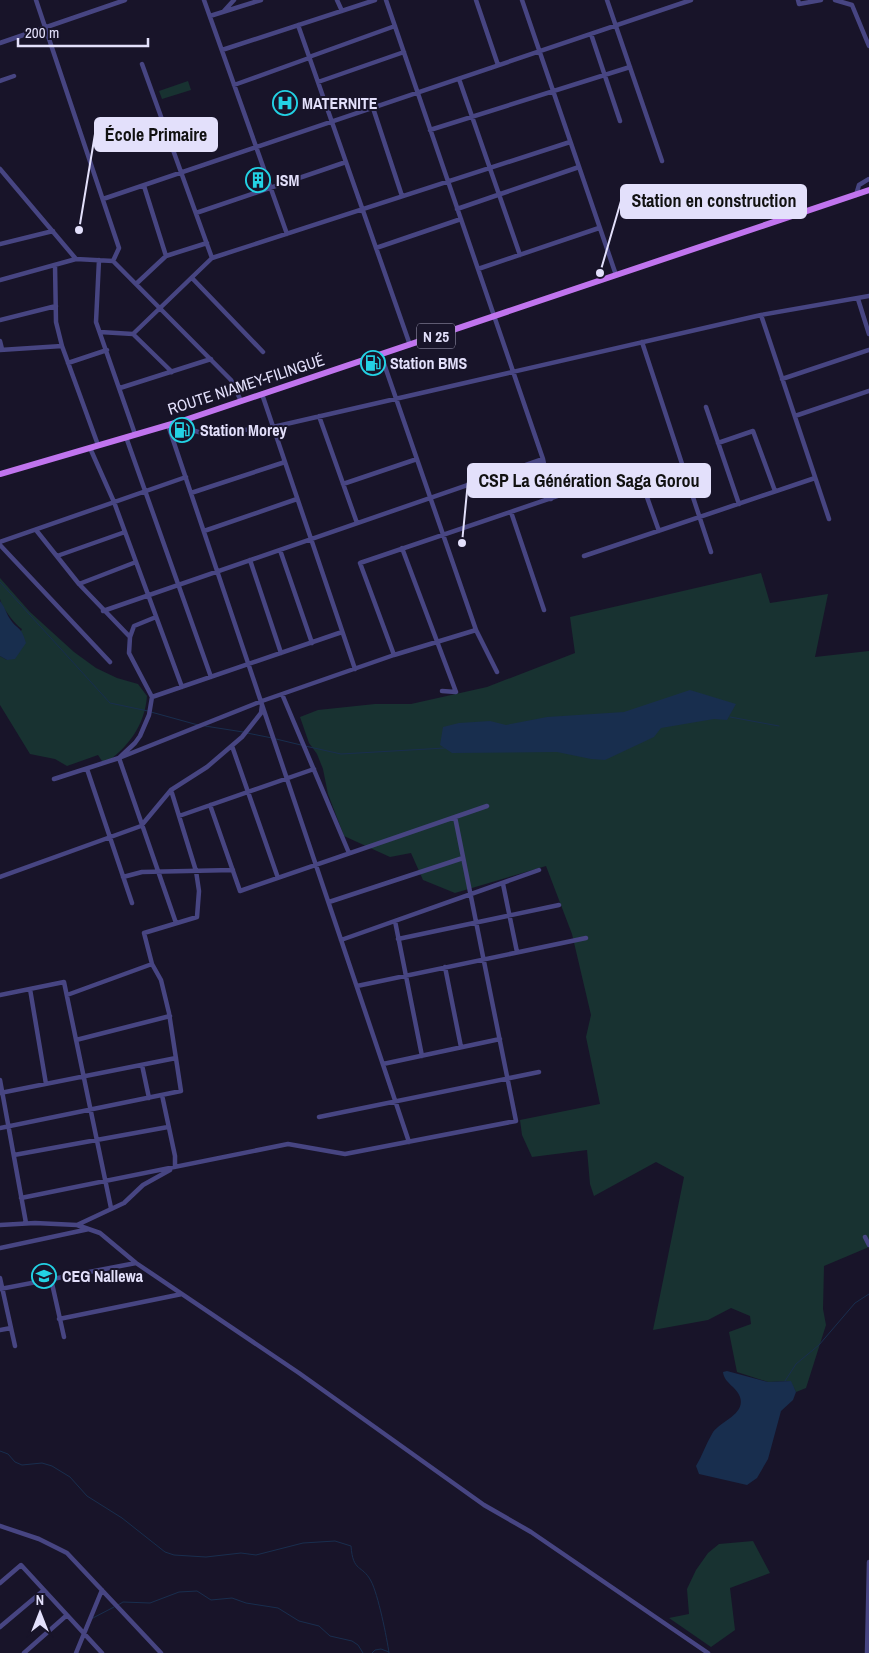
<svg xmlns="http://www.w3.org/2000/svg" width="869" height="1653" font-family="'Archivo Narrow',sans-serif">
  <rect width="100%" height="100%" fill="#181429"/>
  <path fill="#183231" d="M188 81 191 90 162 99 159 91Z
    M761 573 770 603 828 594 815 657 869 651V1247L824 1266 823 1309 826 1325 806 1388 796 1392 790 1381 768 1382 737 1372 729 1332 751 1324 750 1316 731 1308 708 1320 653 1330 684 1177 656 1162 594 1196 590 1184 587 1150 532 1157 522 1135 520 1120 600 1104 586 1037 591 1015 572 934 546 866 455 893 423 880 411 853 390 857 344 836 328 794 323 769 317 754 309 743 300 717 318 710 375 704H411L487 687 575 653 570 617Z
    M0 578 30 612 74 652 96 668 117 678 138 684 147 696C145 725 128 748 104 764L98 755 67 766 55 759 30 754 0 705V656L7 660 22 629C15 624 2 608 0 599 0 593 0 585 0 578Z
    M753 1541 770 1573 730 1588 735 1630 711 1647 669 1618 689 1614 687 1589 696 1570 708 1553 719 1544Z"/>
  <path fill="#182e4e" d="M0 601C5 607 6 613 10 619 18 631 21 625 26 643L15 659 7 660 0 656Z
    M690 690 736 704 727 720 714 719 661 728 654 737 605 760 591 759 557 752 452 753 440 745 443 727 459 723 490 721 506 725 547 717 624 712Z
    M727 1371 768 1382 791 1381 796 1392 793 1400 781 1411 768 1459 757 1478 747 1485 699 1474 696 1466C702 1456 706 1444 712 1434 719 1421 746 1415 740 1397 737 1387 724 1383 723 1372Z"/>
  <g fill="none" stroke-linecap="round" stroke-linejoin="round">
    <path stroke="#182e4e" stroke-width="1" d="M0 582 110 703 148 711
      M151 712 198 725
      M730 717 779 726
      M205 726 243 732
      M247 733 272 738
      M276 739 301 745
      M305 746 341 754 445 748
      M785 1381 796 1364 819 1345 855 1303 869 1294
      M0 1451 8 1454 15 1462 22 1465 42 1463 52 1466 70 1477 87 1496 122 1518 165 1552 174 1555 206 1557 241 1553 256 1555 303 1543 335 1541 351 1546C353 1573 362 1564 371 1581 378 1594 387 1638 389 1653
      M118 1605 123 1602 150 1603 179 1592 197 1591 211 1600 232 1598 246 1603 278 1608 299 1621 319 1626 330 1636 352 1641 358 1645 363 1653
      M91 1619 114 1607
      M372 1653 375 1650 381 1649 389 1652"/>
    <path stroke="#474582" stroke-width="4.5" d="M36 0 119 248 113 261
      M204 0 287 234
      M337 0 342 11
      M386 0 543 459 551 499
      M476 0 498 65
      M522 0 616 275
      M607 0 662 161
      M798 0 799 4 821 0
      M835 0 852 5 869 46
      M224 11 234 0
      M210 16 261 0
      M298 25 410 345
      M591 34 620 121
      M0 43 125 0
      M222 50 375 0
      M309 57 395 26
      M142 64 212 258
      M459 79 520 255
      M0 81 14 76
      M318 82 404 52
      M234 85 309 58
      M373 108 402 196
      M430 130 630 67
      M0 169 76 259 113 261 231 380 241 401
      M144 186 166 256
      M856 195 859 185 869 179
      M103 199 691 0
      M457 209 579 167
      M196 213 346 162
      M0 244 53 231
      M376 248 461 219
      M99 260 96 322 135 434
      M55 265 56 322 62 346 98 445
      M478 269 599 228
      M192 278 263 352
      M0 280 76 259
      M136 284 166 256 207 243
      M858 299 869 334
      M761 315 829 519
      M0 320 56 306
      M100 332 133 334 172 372
      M133 334 212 258 570 142
      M0 341 2 349
      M642 342 711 552
      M0 350 62 346
      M381 355 476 630 497 672
      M68 363 107 350
      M782 379 869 350
      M120 388 211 359
      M262 394 355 669
      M706 407 739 504
      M319 416 357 523
      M795 416 869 391
      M182 421 195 431 206 434 273 427 761 315 869 296
      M168 425 409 1142
      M126 437 211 677
      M718 443 753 431 775 491
      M90 448 114 502 182 687
      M343 484 417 459
      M191 493 285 462
      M511 512 544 610
      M36 530 79 584 130 637 129 653 152 697 149 715 140 736 135 743 119 758 176 923
      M204 531 297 499
      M0 542 186 477
      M0 545 110 662
      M402 548 456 692 442 691
      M280 550 312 643
      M57 556 125 532
      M584 556 815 478
      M250 560 281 653
      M79 584 136 562
      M103 611 543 459
      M130 637 134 626 156 617
      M394 655 360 563 637 469 659 531
      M282 694 349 853
      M152 697 342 632
      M232 746 278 878
      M87 769 132 903
      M54 779 119 758 262 701 394 655 476 630
      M210 805 240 891 487 806
      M179 816 314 769
      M0 877 141 826 171 790 207 767 242 737 261 713 262 705
      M123 877 142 872 233 870
      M503 884 517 952
      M329 902 463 858
      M395 921 422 1056
      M398 939 559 905
      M341 940 539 870
      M445 967 461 1047
      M357 986 586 938
      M30 989 46 1084
      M0 995 64 982 111 1208
      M67 995 152 964
      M76 1040 170 1016
      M383 1064 500 1039
      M142 1065 149 1098
      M0 1080 26 1223
      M0 1093 176 1058
      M162 1095 175 1156V1167
      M319 1117 539 1072
      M0 1128 181 1091 169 1013 161 980 152 964 144 933 197 917 199 891 196 871 171 790
      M14 1155 168 1127
      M21 1198 288 1144 345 1154 516 1121 455 817
      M0 1225 35 1223 77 1225 100 1233 136 1263 299 1373 484 1505 531 1532 708 1653
      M77 1225 124 1203 143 1185 170 1170
      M865 1237 869 1245
      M0 1248 89 1229
      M0 1278 15 1346
      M51 1279 64 1337
      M0 1289 136 1263
      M59 1319 182 1294
      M0 1330 11 1328
      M0 1526 39 1539 67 1553 161 1653
      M0 1583 21 1565 102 1653
      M0 1627 44 1590
      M24 1653 67 1615
      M76 1653 102 1590
      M867 1653 869 1562"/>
    <path stroke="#c074ee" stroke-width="6" d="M0 474 182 421 869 190"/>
  </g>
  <defs>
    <symbol id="hospital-ring" viewBox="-11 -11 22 22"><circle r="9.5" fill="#181429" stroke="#23d2e4" stroke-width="1.5"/><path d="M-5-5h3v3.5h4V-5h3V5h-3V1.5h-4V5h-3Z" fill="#23d2e4"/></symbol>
    <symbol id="building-ring" viewBox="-11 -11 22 22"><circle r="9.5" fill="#181429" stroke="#23d2e4" stroke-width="1.5"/><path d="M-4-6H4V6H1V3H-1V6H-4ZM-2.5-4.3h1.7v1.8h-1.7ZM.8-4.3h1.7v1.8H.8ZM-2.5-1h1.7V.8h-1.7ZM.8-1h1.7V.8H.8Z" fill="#23d2e4"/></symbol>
    <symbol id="fuel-ring" viewBox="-11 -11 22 22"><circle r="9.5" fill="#181429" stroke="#23d2e4" stroke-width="1.5"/><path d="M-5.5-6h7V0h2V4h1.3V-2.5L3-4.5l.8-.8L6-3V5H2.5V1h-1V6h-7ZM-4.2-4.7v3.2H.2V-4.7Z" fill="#23d2e4"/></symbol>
    <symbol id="school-ring" viewBox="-11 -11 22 22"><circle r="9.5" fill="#181429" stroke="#23d2e4" stroke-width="1.5"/><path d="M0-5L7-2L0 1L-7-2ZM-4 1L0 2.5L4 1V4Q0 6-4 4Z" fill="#23d2e4"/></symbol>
  </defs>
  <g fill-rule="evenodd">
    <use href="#hospital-ring" x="271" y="89" width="28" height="28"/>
    <use href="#building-ring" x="244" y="166" width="28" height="28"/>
    <use href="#fuel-ring" x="359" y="349" width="28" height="28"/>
    <use href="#fuel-ring" x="168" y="416" width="28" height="28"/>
    <use href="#school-ring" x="30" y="1262" width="28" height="28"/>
  </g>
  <g text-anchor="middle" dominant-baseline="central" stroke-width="4" stroke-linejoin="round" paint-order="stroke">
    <rect fill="#181429" stroke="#a6a3bc" stroke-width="1" x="417" y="323.5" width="38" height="25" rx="4"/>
    <g font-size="15" font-weight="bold" fill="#e3e0fb">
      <text x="436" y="336">N 25</text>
    </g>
    <g font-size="16" font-weight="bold" fill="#e3e0fb" stroke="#181429" text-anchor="start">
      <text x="302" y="103">MATERNITE</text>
      <text x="276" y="180">ISM</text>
      <text x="390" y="363">Station BMS</text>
      <text x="200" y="430">Station Morey</text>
      <text x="62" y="1276">CEG Nallewa</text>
    </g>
    <g font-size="16" fill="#e3e0fb" stroke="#181429">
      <text transform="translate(246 384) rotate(-18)">ROUTE NIAMEY-FILINGUÉ</text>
    </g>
  </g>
  <path fill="none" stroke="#e3e0fb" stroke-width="2" d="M79 230L95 134M600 273L621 201M462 543L468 481"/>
  <g fill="#e3e0fb" stroke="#181429" stroke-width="2">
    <circle cx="79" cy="230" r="5"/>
    <circle cx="600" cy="273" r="5"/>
    <circle cx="462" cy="543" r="5"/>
  </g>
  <g fill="#e3e0fb" stroke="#e3e0fb" stroke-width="2">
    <rect x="95" y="118" width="122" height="33" rx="5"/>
    <rect x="621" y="185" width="185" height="33" rx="5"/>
    <rect x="468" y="464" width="242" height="33" rx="5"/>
  </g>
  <g font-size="18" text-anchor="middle" font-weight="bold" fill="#111">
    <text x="156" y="141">École Primaire</text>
    <text x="714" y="207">Station en construction</text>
    <text x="589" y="487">CSP La Génération Saga Gorou</text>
  </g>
  <g transform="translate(40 1613)" stroke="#181429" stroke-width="4" paint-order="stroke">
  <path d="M0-4L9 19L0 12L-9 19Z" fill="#e3e0fb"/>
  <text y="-8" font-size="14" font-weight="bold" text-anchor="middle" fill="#e3e0fb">N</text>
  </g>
  <path d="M18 38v8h130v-8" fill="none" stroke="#e3e0fb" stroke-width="2.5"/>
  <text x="25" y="38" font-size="15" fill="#e3e0fb" stroke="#181429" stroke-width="4" paint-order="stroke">200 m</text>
</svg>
